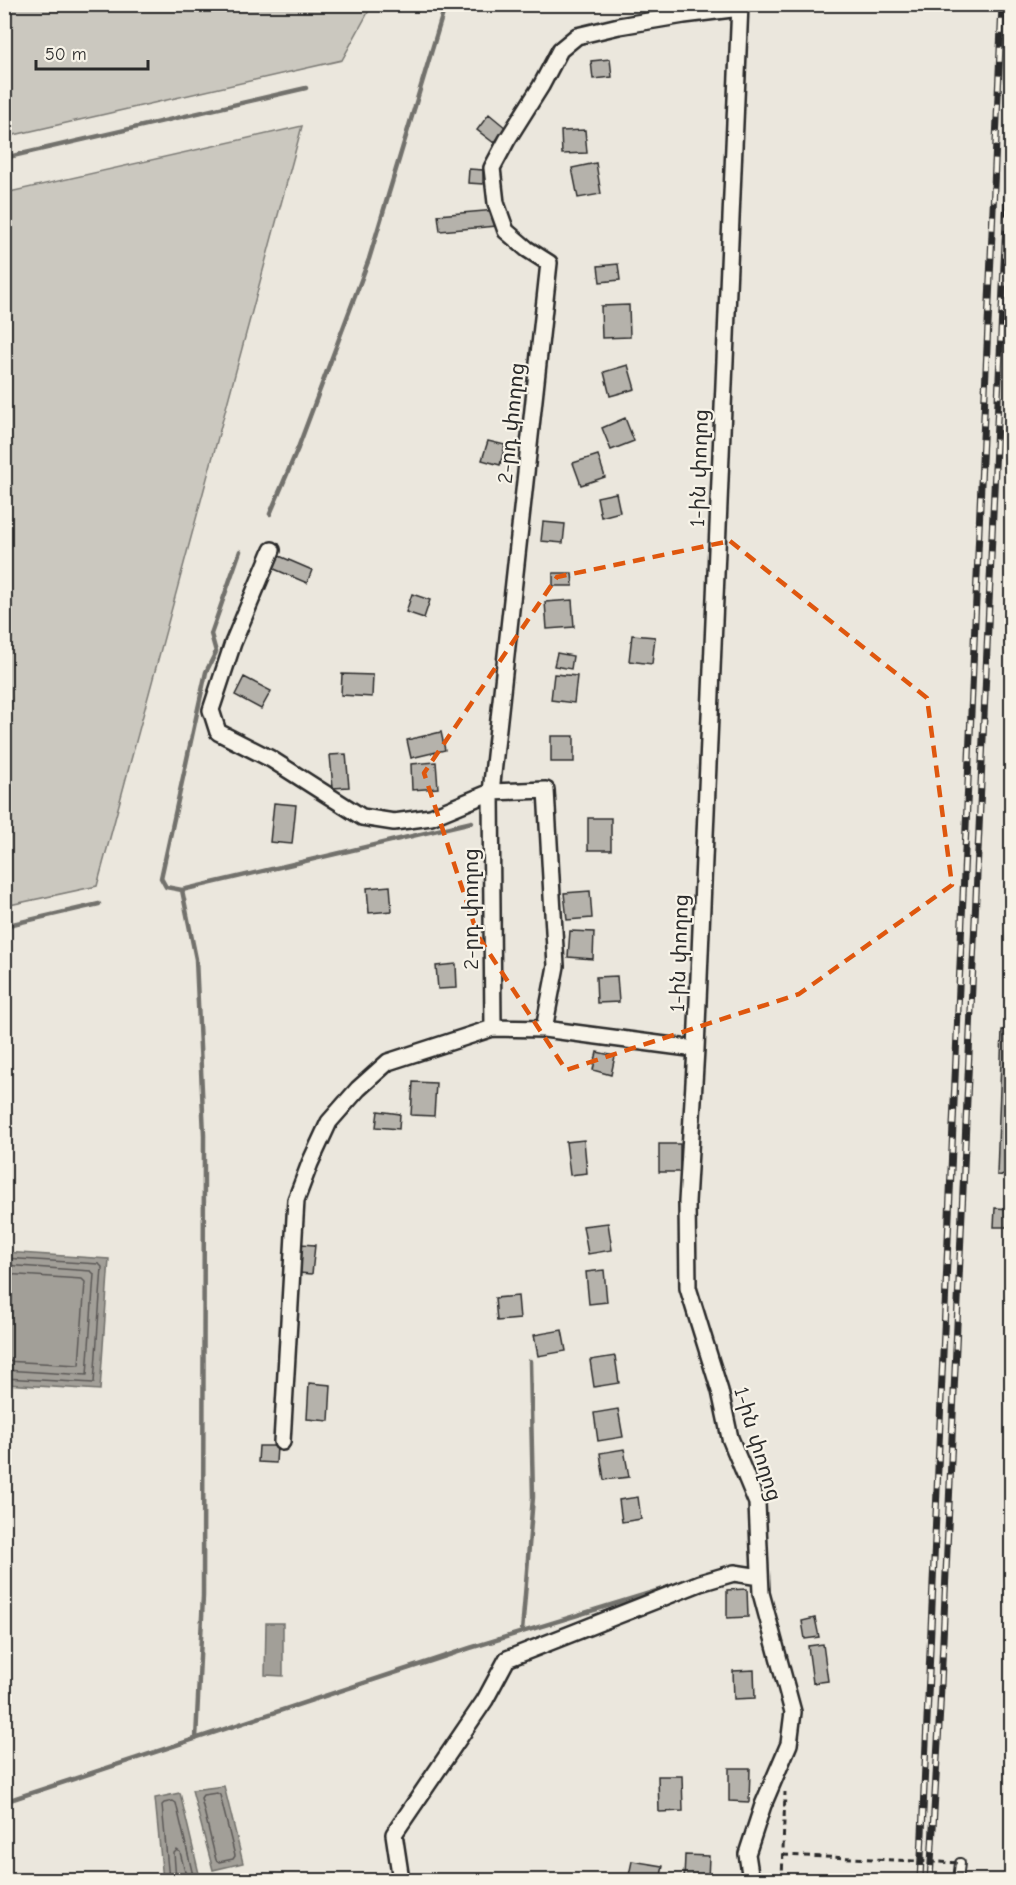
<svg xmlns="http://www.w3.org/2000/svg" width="1016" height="1885" font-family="'Comic Neue','Noto Sans Armenian',sans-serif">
  <rect width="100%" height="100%" fill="#ebe7dd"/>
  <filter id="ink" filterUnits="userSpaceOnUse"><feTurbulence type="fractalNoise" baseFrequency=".0167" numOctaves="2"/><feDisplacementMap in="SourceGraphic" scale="12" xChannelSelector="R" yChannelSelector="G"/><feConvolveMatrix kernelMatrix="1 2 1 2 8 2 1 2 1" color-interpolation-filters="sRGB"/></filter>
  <g filter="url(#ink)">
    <path fill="#cbc8bf" stroke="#7b7a75" stroke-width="1.5" d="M4 5 5 4 372 5 342 60 5 137Z
      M302 126 97 886 5 906V193Z"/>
    <path fill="#a29f98" stroke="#72716c" stroke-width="1.5" d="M4 1252 109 1259 100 1390 5 1384Z
      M266 1623H283V1676L265 1675Z
      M224 1786 243 1863 213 1870 192 1790Z
      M180 1793 200 1878 189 1880H163L155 1798Z"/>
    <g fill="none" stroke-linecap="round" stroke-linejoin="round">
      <path stroke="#5b5957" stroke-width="1.5" d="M4 1258 99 1264 102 1267 94 1383 4 1378
        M4 1265 91 1271 94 1274 87 1375 4 1370
        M4 1274 82 1279 85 1282 79 1365 4 1361
        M217 1793 220 1795 235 1856 233 1859 219 1862 216 1860 201 1798 203 1795Z
        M169 1880 162 1805 164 1803 173 1801 176 1803 194 1880
        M176 1880 174 1853 177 1850 180 1852 187 1880"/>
      <path stroke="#72716c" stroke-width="4.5" d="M4 158 306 88
        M270 514 298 448 369 259 443 13 448 4
        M240 551 211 634 216 652 206 672 161 878 166 887 182 890 472 822
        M182 890 196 959 204 1135 203 1596 196 1739
        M4 926 99 904
        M522 1632 533 1497 530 1361
        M4 1802 470 1648 676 1585"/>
    </g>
    <path fill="#b5b2ab" stroke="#2b2b2b" stroke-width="1.5" d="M610 59 612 77 593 79 591 61Z
      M489 114 506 128 494 143 477 130Z
      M585 130 587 153 562 154 561 131Z
      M596 163 601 194 578 198 572 168Z
      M469 169 483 170V184L468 183Z
      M496 210 497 226 440 231 438 215Z
      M618 264 620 280 600 282 598 266Z
      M629 305 630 337 602 338 601 306Z
      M628 365 635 389 610 396 604 372Z
      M625 418 634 441 611 450 602 428Z
      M488 441 505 445 500 465 482 460Z
      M598 455 605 477 581 485 573 463Z
      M616 493 620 512 601 517 597 497Z
      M543 522 565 524 563 543 541 541Z
      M277 555 312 570 307 583 272 568Z
      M553 573H572L573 586H553Z
      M412 594 430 600 424 618 406 612Z
      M572 600 574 627 547 629 545 602Z
      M632 635 655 637 652 664 629 661Z
      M557 653 573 656 571 669 554 666Z
      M342 674 373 675 372 697 341 695Z
      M554 674 577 676 574 703 551 700Z
      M244 677 271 691 261 709 235 695Z
      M441 732 445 750 411 758 407 740Z
      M551 736H574V762H551Z
      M346 754 349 787 333 788 330 755Z
      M436 762 438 788 412 790 411 764Z
      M274 803 296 805 292 844 270 842Z
      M588 818H611V850H588Z
      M390 886 392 911 369 913 367 888Z
      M590 891 592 918 567 920 564 893Z
      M570 931 594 932 593 959 568 957Z
      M456 964 457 988 438 989 436 966Z
      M617 976 619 1002 597 1003 596 977Z
      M1002 1030 1012 1031V1176L997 1175Z
      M597 1052 615 1056 611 1075 593 1070Z
      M413 1082 436 1083 434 1116 411 1115Z
      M378 1111 400 1114 399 1129 376 1127Z
      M584 1140 587 1173 570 1175 566 1142Z
      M659 1144H680V1172H659Z
      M995 1208 1012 1209V1227H994Z
      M608 1223 612 1250 588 1254 583 1226Z
      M300 1244 315 1245 312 1274 298 1273Z
      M604 1270 607 1302 589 1304 586 1272Z
      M518 1296 520 1319 497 1321 495 1298Z
      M562 1330 566 1351 538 1356 534 1335Z
      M615 1356 619 1383 594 1387 590 1360Z
      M309 1383 331 1385 329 1421 307 1419Z
      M618 1409 623 1437 598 1441 594 1413Z
      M259 1446H277L276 1463 258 1462Z
      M624 1449 629 1477 604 1480 600 1453Z
      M638 1497 641 1519 622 1522 619 1500Z
      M747 1589 748 1617 727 1618V1590Z
      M815 1618 819 1637 805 1639 802 1621Z
      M823 1644 828 1681 813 1683 808 1646Z
      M754 1670 755 1698 734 1699 733 1671Z
      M729 1768H750L749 1802 729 1801Z
      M658 1776H682L683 1811 659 1812Z
      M685 1855 709 1856 708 1880H684Z
      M632 1861 663 1866 660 1880H628Z"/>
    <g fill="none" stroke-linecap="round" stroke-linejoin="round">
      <defs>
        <path id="service" d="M958 1880 960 1863"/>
        <path id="minor" d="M740 4 696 1049 687 1202 688 1288 720 1391 730 1438 757 1503 761 1593 793 1712 789 1744 763 1805 747 1854 751 1880
          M272 550 233 643 211 710 218 732 271 759 362 817 394 822 431 817 491 792 546 790 556 966 544 1029
          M493 1028 491 792 549 263 527 249 506 231 496 203 492 168 507 140 541 86 560 50 577 36 619 26 684 15 740 8
          M282 1442 296 1200 310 1163 329 1122 358 1089 388 1062 493 1028 544 1029 696 1049
          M401 1880 394 1834 485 1700 507 1659 700 1583 734 1573 760 1577"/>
      </defs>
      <use href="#service" stroke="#2b2b2b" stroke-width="12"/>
      <use href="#minor" stroke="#2b2b2b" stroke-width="20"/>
      <path stroke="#2b2b2b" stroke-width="3" stroke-dasharray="6 4.5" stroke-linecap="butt" d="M782 1880 785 1792"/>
      <use href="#service" stroke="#f7f3e8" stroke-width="8"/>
      <use href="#minor" stroke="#f7f3e8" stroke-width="15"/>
      <defs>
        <path id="rail" d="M920 1880 1002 4
          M930 1880 940 1708 1012 85"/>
      </defs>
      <use href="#rail" stroke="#2b2b2b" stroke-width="7"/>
      <use href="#rail" stroke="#f7f3e8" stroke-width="4.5" stroke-dasharray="14" stroke-linecap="butt"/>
      <path stroke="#2b2b2b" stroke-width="3" stroke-dasharray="6 4.5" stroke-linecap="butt" d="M783 1855 960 1863"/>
    </g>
  </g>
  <path fill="none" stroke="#df570e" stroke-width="4.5" stroke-dasharray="12 8" stroke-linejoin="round" d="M730 541 927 698 952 885 799 994 566 1070 478 936 424 773 557 577Z"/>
  <g text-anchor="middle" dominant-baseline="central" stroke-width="4.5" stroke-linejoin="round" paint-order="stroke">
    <g font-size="21" fill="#2b2b2b" stroke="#f7f3e8">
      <text transform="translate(511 423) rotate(-84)">2-րդ փողոց</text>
      <text transform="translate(699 468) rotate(-88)">1-ին փողոց</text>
      <text transform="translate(471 909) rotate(-90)">2-րդ փողոց</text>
      <text transform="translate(679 953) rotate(-88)">1-ին փողոց</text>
      <text transform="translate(758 1444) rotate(73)">1-ին փողոց</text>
    </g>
  </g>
  <rect width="1016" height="1885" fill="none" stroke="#f7f3e8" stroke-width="24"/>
  <rect x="12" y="12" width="992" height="1861" fill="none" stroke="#2b2b2b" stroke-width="2" filter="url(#ink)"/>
  <path d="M36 60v9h112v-9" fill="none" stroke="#2b2b2b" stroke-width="3"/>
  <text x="45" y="60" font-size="18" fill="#2b2b2b" stroke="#f7f3e8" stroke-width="4.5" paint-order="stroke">50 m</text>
</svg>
